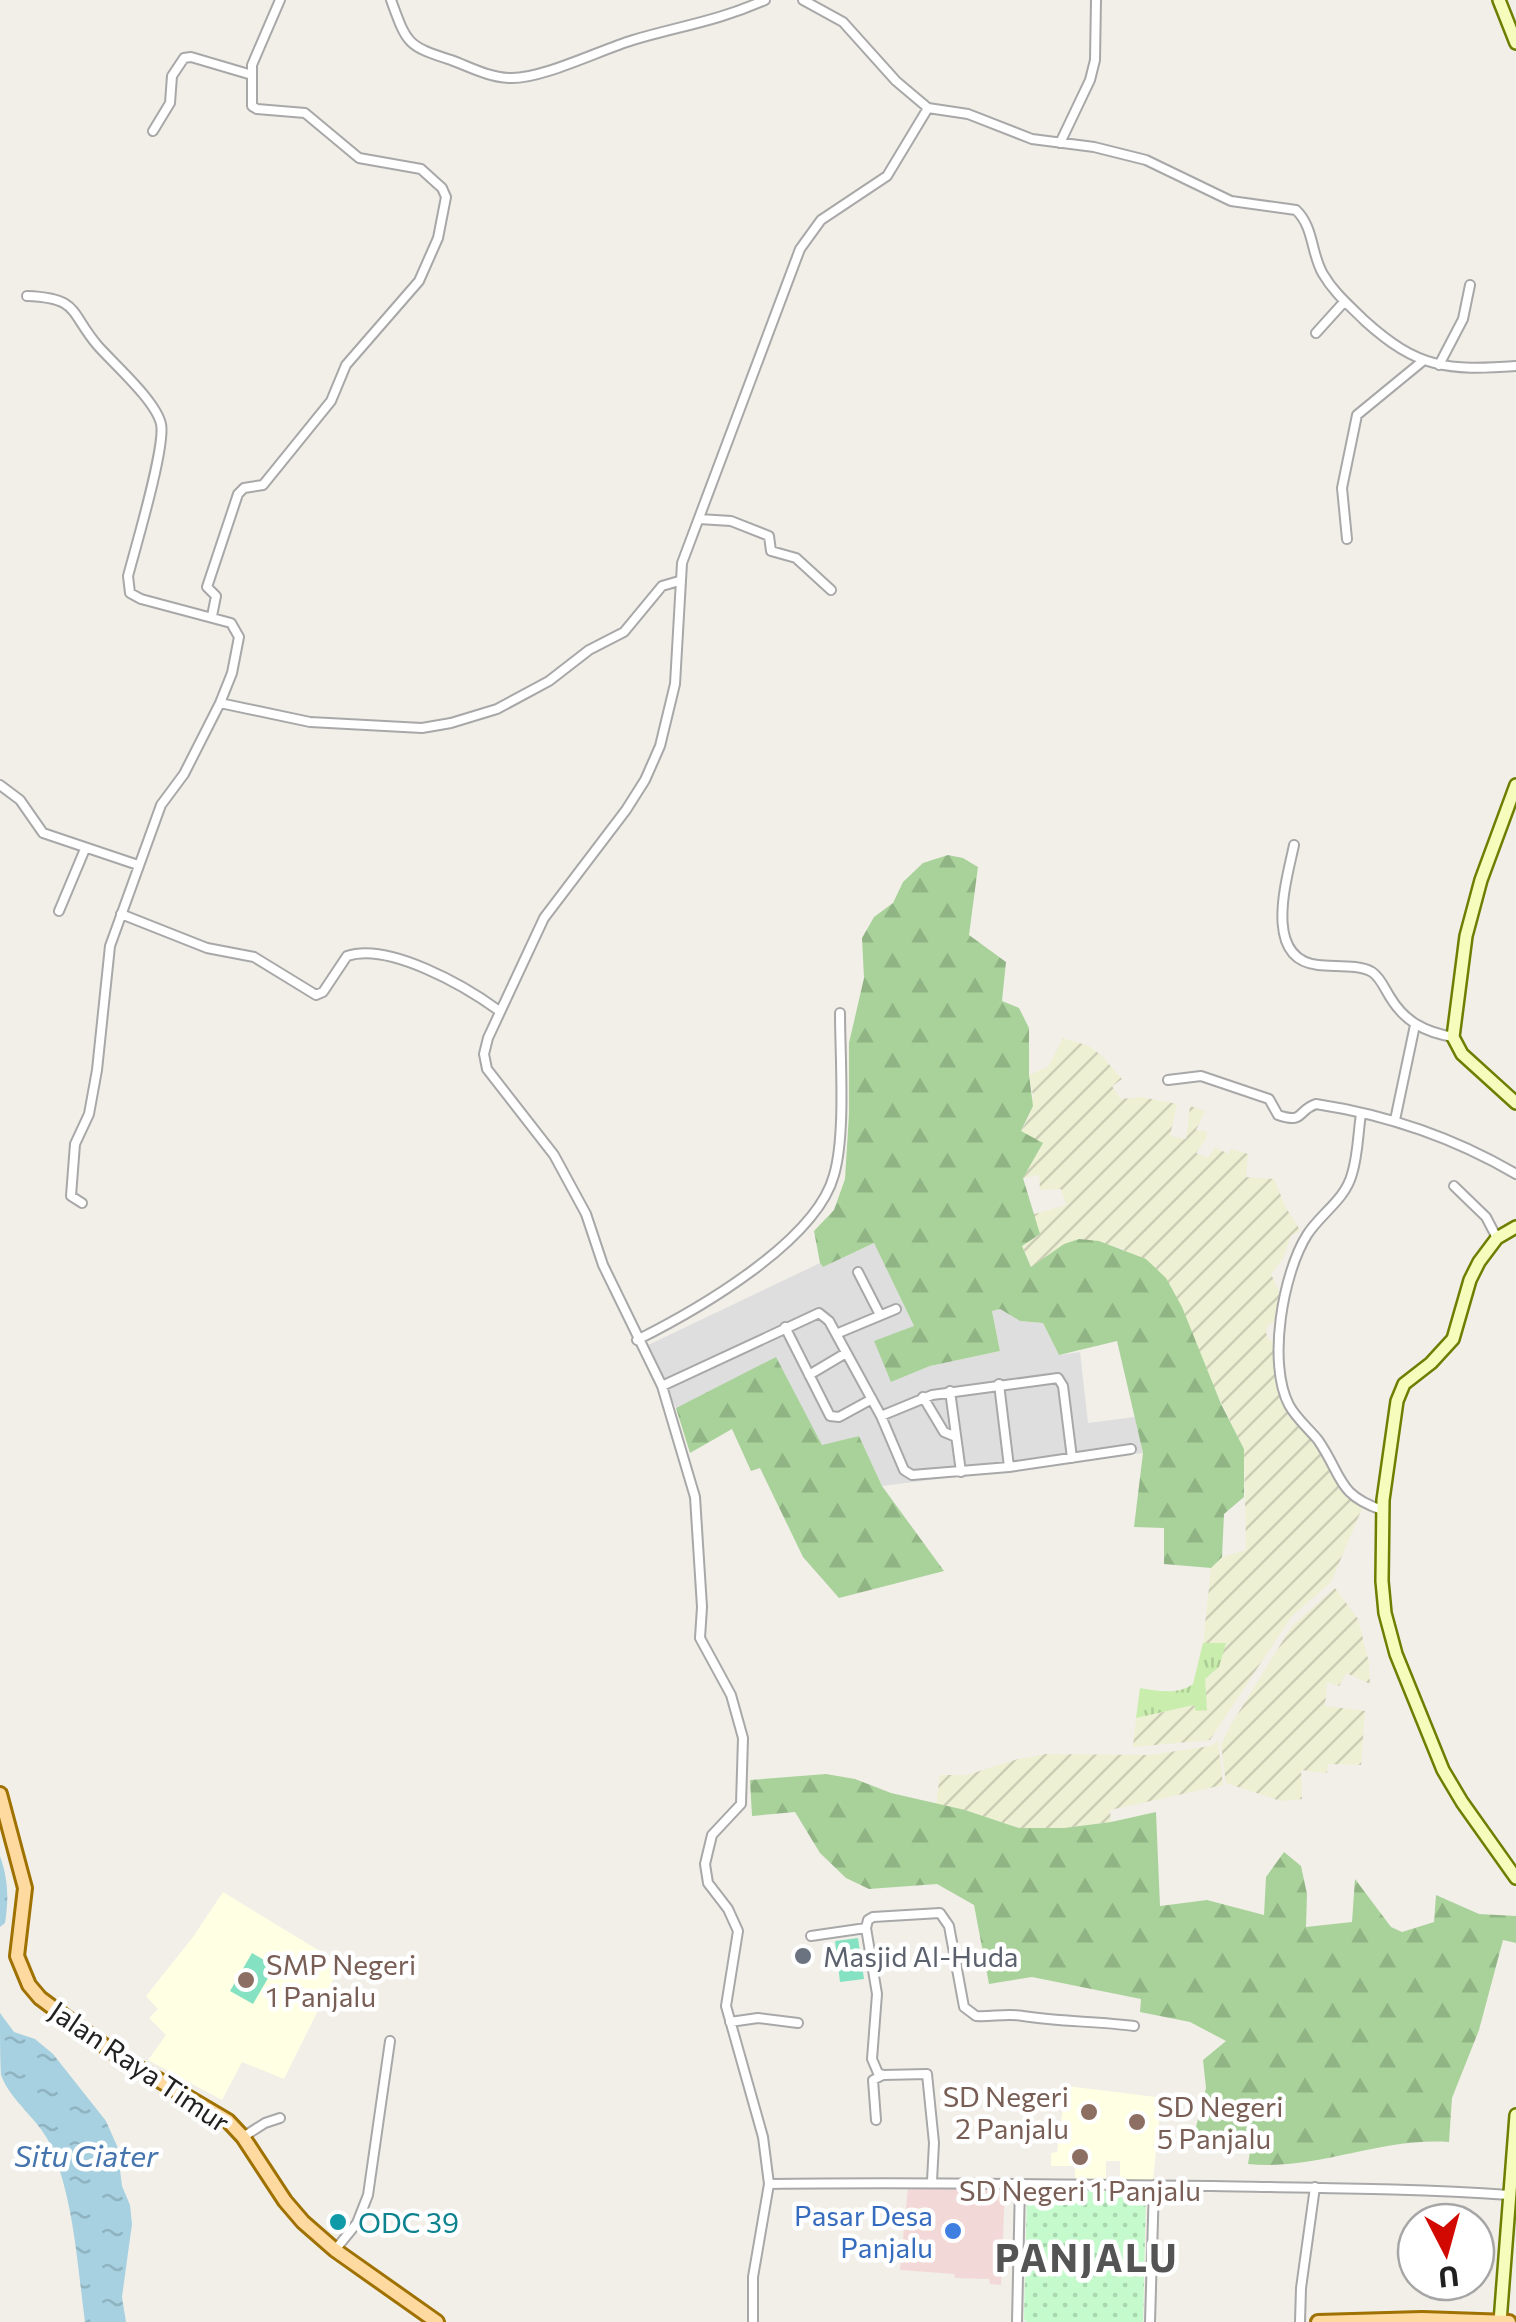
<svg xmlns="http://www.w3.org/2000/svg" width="1516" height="2322" font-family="Commissioner,sans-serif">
  <defs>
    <pattern id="farmland-furrows" width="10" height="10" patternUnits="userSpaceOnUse" patternTransform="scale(2.5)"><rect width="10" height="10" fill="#edf0d3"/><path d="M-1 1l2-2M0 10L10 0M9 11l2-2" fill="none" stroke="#cbceb5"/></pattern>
    <pattern id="grass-tufts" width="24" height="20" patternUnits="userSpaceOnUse" patternTransform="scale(2.5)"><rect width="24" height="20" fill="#c9edad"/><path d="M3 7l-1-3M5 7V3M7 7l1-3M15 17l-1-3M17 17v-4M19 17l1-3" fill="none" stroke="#accb95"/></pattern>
    <pattern id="forest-firs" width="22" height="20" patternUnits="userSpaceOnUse" patternTransform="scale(2.5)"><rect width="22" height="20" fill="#a9d29b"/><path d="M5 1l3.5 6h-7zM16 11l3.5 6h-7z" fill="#91b485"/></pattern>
    <pattern id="park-dots" width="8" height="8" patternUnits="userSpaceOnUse" patternTransform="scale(2.5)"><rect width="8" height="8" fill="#c5fbcc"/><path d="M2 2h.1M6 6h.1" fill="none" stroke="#a9d7af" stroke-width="1.8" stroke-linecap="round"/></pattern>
    <pattern id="water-ripples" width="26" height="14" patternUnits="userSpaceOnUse" patternTransform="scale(2.5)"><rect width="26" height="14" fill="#a7d1e0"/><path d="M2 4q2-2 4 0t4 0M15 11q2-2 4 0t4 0" fill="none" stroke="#8fb3c0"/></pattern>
  </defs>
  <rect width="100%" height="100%" fill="#f2efe8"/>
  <path fill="#dfdede" d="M874 1243 914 1326 891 1382 930 1366 1000 1351 992 1310 1000 1309 1020 1321 1043 1323 1059 1355 1080 1352 1088 1423 1135 1417 1143 1453 882 1486 859 1436 822 1446 776 1358 676 1408 644 1347 820 1263 823 1267Z"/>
  <path fill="#f2d9d7" d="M908 2187 1005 2188 1001 2285 990 2284 989 2279 955 2278 954 2274 900 2270Z"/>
  <path fill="#feffe3" d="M223 1892 341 1964 284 2079 242 2062 222 2100 148 2060 166 2035 149 2018 158 2009 146 1996 193 1937Z
    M1066 2086 1156 2097 1161 2101 1153 2181H1120V2161H1106V2179H1075V2166H1051V2153L1057 2152Z"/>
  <path fill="url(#farmland-furrows)" d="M1063 1038 1089 1046 1102 1056 1122 1079 1112 1086 1121 1099 1141 1097 1177 1104 1170 1136 1186 1139 1190 1106 1205 1111 1196 1130 1207 1132 1206 1139 1196 1153 1208 1158 1215 1147 1228 1154 1231 1149 1248 1154 1246 1177 1274 1179 1286 1208 1300 1230 1291 1236 1283 1258 1271 1274 1280 1294 1274 1322 1268 1325 1266 1333 1269 1340 1277 1342 1282 1389 1320 1445 1345 1492 1364 1504 1331 1582 1291 1617 1210 1740 1133 1747 1136 1718 1195 1705 1207 1710 1205 1678 1214 1673 1226 1644 1203 1643 1211 1568 1222 1557 1246 1550 1244 1449 1207 1374 1182 1307 1122 1248 1079 1239 1064 1244 1032 1267 1022 1246 1040 1234 1031 1215 1066 1205 1061 1189 1040 1190 1039 1175 1023 1178 1021 1131 1029 1117 1033 1095 1029 1075 1048 1067Z
    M1335 1588 1358 1619 1369 1663 1370 1684 1346 1673 1339 1686 1327 1682 1325 1706 1365 1711 1361 1765 1328 1764 1327 1773 1301 1770 1302 1799 1281 1801 1226 1783 1221 1745 1229 1728 1292 1626Z
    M1218 1741 1223 1785 1110 1810 1111 1822 1064 1828H1019L965 1810 936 1805 940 1775H967L1018 1759 1046 1754 1149 1755 1211 1746Z"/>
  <path fill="url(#grass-tufts)" d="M1203 1643H1226L1219 1667 1205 1679 1207 1710 1196 1711 1194 1705 1136 1718 1140 1688C1158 1691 1178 1695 1193 1684Z"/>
  <path fill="url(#forest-firs)" d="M948 855 963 858 978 867 969 935 1006 962 1002 1001 1019 1008 1029 1028V1075L1033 1106 1021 1131 1043 1143 1023 1178 1040 1234 1022 1246 1031 1267 1064 1244 1079 1239 1099 1241 1146 1259 1166 1278 1182 1307 1221 1404 1244 1449V1497L1224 1514 1222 1557 1211 1568 1164 1564V1528L1134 1527 1143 1453 1117 1341 1059 1355 1043 1323 1020 1321 1000 1309 992 1311 1000 1351 930 1366 891 1382 874 1341 914 1326 874 1243 823 1267 820 1263 814 1231 834 1210 845 1179 849 1114V1043L864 978 862 938 874 917 893 903 903 882 923 863Z
    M776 1357 822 1445 859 1436 882 1486 944 1571 839 1598 803 1557 760 1468 751 1471 732 1429 690 1453 676 1408Z
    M826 1774 855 1779 891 1793 965 1810 1019 1828H1064L1111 1822 1156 1812 1160 1906 1207 1900 1264 1915 1266 1877 1284 1852 1301 1866 1307 1894 1306 1927 1352 1922 1355 1879 1391 1927 1402 1932 1434 1922 1436 1895 1479 1914 1516 1916V1943L1503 1940 1479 2030 1452 2098 1449 2142C1381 2137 1316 2171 1248 2164L1251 2145 1194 2135 1206 2088 1203 2060 1226 2041 1190 2022 1140 2012 1141 1999 1032 1977 989 1984 974 1905 937 1884 869 1889 846 1878 820 1853 795 1812 752 1816 750 1780Z"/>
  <path fill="url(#park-dots)" d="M1035 2190 1146 2192 1143 2322H1027L1024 2319 1027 2196Z"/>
  <path fill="#84e2c2" d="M858 1938 864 1979 840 1982 835 1941Z
    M252 1953 275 1966 253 2004 230 1991Z"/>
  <path fill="url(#water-ripples)" d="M0 1856C8 1879 9 1898 5 1923L0 1927Z
    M0 2013 14 2032 35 2039 53 2054 106 2121 117 2146 122 2186 130 2205 132 2224 122 2297 126 2322H85C77 2262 74 2202 51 2146 39 2119 11 2102 1 2075 0 2058 0 2031 0 2013Z"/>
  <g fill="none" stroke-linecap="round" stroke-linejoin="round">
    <defs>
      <path id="street" d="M391 0C407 44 407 46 451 60 470 67 488 77 509 78 540 80 600 50 633 40 680 26 718 21 765 0
        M803 0 843 22 896 81 928 108
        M153 131 170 103 172 76 184 58 191 57 252 75
        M1060 143 1090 80 1095 60 1096 0
        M27 296C80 298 69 312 98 346 114 364 156 401 161 424 166 446 135 549 128 576L130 593 141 599 231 623 239 637 232 673 220 703 184 774 161 805 110 946 97 1070 89 1114 75 1144 71 1196 82 1203
        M1316 333 1344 302
        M1439 365 1463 319 1470 285
        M699 519 731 521 769 536 771 551 796 558 831 590
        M1347 539 1342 488 1357 415 1424 360
        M212 616 216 596 207 587 238 494 244 488 263 485 331 401 346 365 419 281 438 238 446 197 442 188 421 169 359 158 305 113 257 109 252 106V65L280 0
        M220 703 310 722 422 728 451 723 497 709 549 681 589 650 624 632 662 586 679 581
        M0 785 20 800 43 833 138 865
        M1294 845C1287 879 1262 959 1318 965 1334 967 1359 964 1372 972 1380 977 1385 989 1390 997 1405 1022 1425 1032 1453 1037
        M59 911 85 849
        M121 914 207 948 254 957 316 995 323 992 347 956C389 942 465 986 498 1010
        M1168 1080 1201 1076 1269 1099 1278 1115C1305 1124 1296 1111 1316 1104 1388 1115 1453 1137 1516 1174
        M1361 1114C1358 1133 1358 1155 1352 1174 1345 1200 1320 1214 1307 1235 1283 1273 1267 1363 1289 1405 1296 1418 1309 1429 1318 1440 1343 1476 1336 1494 1382 1510
        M1395 1120 1415 1025
        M1454 1186 1486 1217 1497 1238
        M858 1272 879 1313
        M785 1327 830 1416 839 1417 872 1399
        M836 1334 896 1309
        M637 1340C697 1310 816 1242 834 1175 846 1134 840 1057 840 1013
        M809 1375 846 1353
        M999 1384 1009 1467
        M662 1386 819 1313 829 1321 881 1416 904 1470 912 1475 1009 1467 1131 1449
        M950 1391 961 1472
        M923 1397 944 1432 956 1437
        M881 1416 932 1395 1058 1378 1063 1386 1072 1458
        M866 1928 868 1920 873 1917 940 1913 949 1926 964 2007 976 2016C991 2017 1008 2013 1023 2016 1060 2022 1097 2021 1134 2026
        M811 1936 866 1928 877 1994 872 2059 878 2073 883 2075
        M730 2022 758 2018 798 2023
        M876 2120 873 2080 883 2075 927 2074 934 2143 932 2181
        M243 2137 265 2123 280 2118
        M769 2184C917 2182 1064 2184 1212 2186 1311 2188 1410 2188 1509 2195
        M335 2250 357 2223 368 2195 390 2041
        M753 2322V2277L769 2184 763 2137 726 2006 738 1931 728 1909 708 1883 705 1864 712 1835 741 1804 743 1738 731 1695 700 1638 702 1607 695 1497 662 1386 603 1265 586 1214 554 1155 487 1069 484 1054 488 1038 544 918 626 810 645 780 660 746 675 684 682 563 800 249 821 220 887 176 928 108 968 114 1032 139 1094 147 1146 160 1231 201 1296 210C1314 227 1311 254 1323 274 1334 293 1350 306 1365 321 1417 368 1447 371 1516 366
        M1017 2322 1020 2184
        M1150 2322 1154 2185
        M1300 2322 1301 2288 1315 2187"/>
      <path id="secondary" d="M1499 0 1516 43
        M1516 785 1481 880 1466 936 1453 1037 1462 1054 1516 1103
        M1516 1227 1497 1238 1479 1262 1470 1280 1453 1339 1431 1363 1404 1384 1397 1401 1383 1500 1382 1581 1385 1613 1396 1654 1443 1770 1462 1802 1516 1878
        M1500 2322 1516 2115"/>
      <path id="primary" d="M0 1794 25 1888 17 1956 29 1985 40 1998 118 2056 228 2121 243 2137 285 2201 303 2222 335 2250 437 2322
        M1318 2322 1422 2319 1509 2322"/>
    </defs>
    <use href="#street" stroke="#a8a8a8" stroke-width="12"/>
    <use href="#secondary" stroke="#6c7f01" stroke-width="16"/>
    <use href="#primary" stroke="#9e7100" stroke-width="18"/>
    <use href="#street" stroke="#fff" stroke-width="8"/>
    <use href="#secondary" stroke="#f6fcbc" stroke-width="11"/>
    <use href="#primary" stroke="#ffdaa0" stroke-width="12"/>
  </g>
  <circle fill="#6b7280" stroke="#fff" stroke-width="4" cx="803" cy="1956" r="10"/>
  <g fill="#8d6e63" stroke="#fff" stroke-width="4">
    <circle cx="246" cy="1980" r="10"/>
    <circle cx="1089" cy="2112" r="10"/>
    <circle cx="1137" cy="2122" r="10"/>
    <circle cx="1080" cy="2157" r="10"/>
  </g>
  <circle fill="#0f9aa8" stroke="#fff" stroke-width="4" cx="338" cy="2222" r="10"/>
  <circle fill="#3f7fe0" stroke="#fff" stroke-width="4" cx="953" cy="2231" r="10"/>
  <g text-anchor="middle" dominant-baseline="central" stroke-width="9" stroke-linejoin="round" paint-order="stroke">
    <g font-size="28" fill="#5b616d" stroke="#fff" text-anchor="start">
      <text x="823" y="1956">Masjid Al-Huda</text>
    </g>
    <g font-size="28" fill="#785e54" stroke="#fff" text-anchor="start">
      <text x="266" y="1964">SMP Negeri<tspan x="266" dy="32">1 Panjalu</tspan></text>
      <text x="1069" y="2096" text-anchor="end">SD Negeri<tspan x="1069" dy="32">2 Panjalu</tspan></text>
      <text x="1157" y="2106">SD Negeri<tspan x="1157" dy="32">5 Panjalu</tspan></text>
      <text x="1080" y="2190" text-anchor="middle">SD Negeri 1 Panjalu</text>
    </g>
    <g font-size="28" fill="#212121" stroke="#fff">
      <text transform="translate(140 2066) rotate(34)">Jalan Raya Timur</text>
    </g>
    <g font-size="28" fill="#366cbe" stroke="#fff" text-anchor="end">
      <text x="933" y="2215">Pasar Desa<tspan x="933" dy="32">Panjalu</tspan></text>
    </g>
    <g font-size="28" fill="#0d838f" stroke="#fff" text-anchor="start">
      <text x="358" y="2222">ODC 39</text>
    </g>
    <g font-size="30" font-style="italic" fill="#4675ad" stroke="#fff">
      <text x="86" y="2154">Situ Ciater</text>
    </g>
    <g font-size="38" font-weight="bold" letter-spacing="2.5" fill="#545454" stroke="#fff">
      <text x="1087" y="2256">PANJALU</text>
    </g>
  </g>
  <g transform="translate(1446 2252) rotate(174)"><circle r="48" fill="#ffffff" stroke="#a6a6a6" stroke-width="2.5"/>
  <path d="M0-8L18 38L0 25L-18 38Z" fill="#d20900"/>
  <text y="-15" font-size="28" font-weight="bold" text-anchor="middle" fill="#212121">U</text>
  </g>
</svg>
